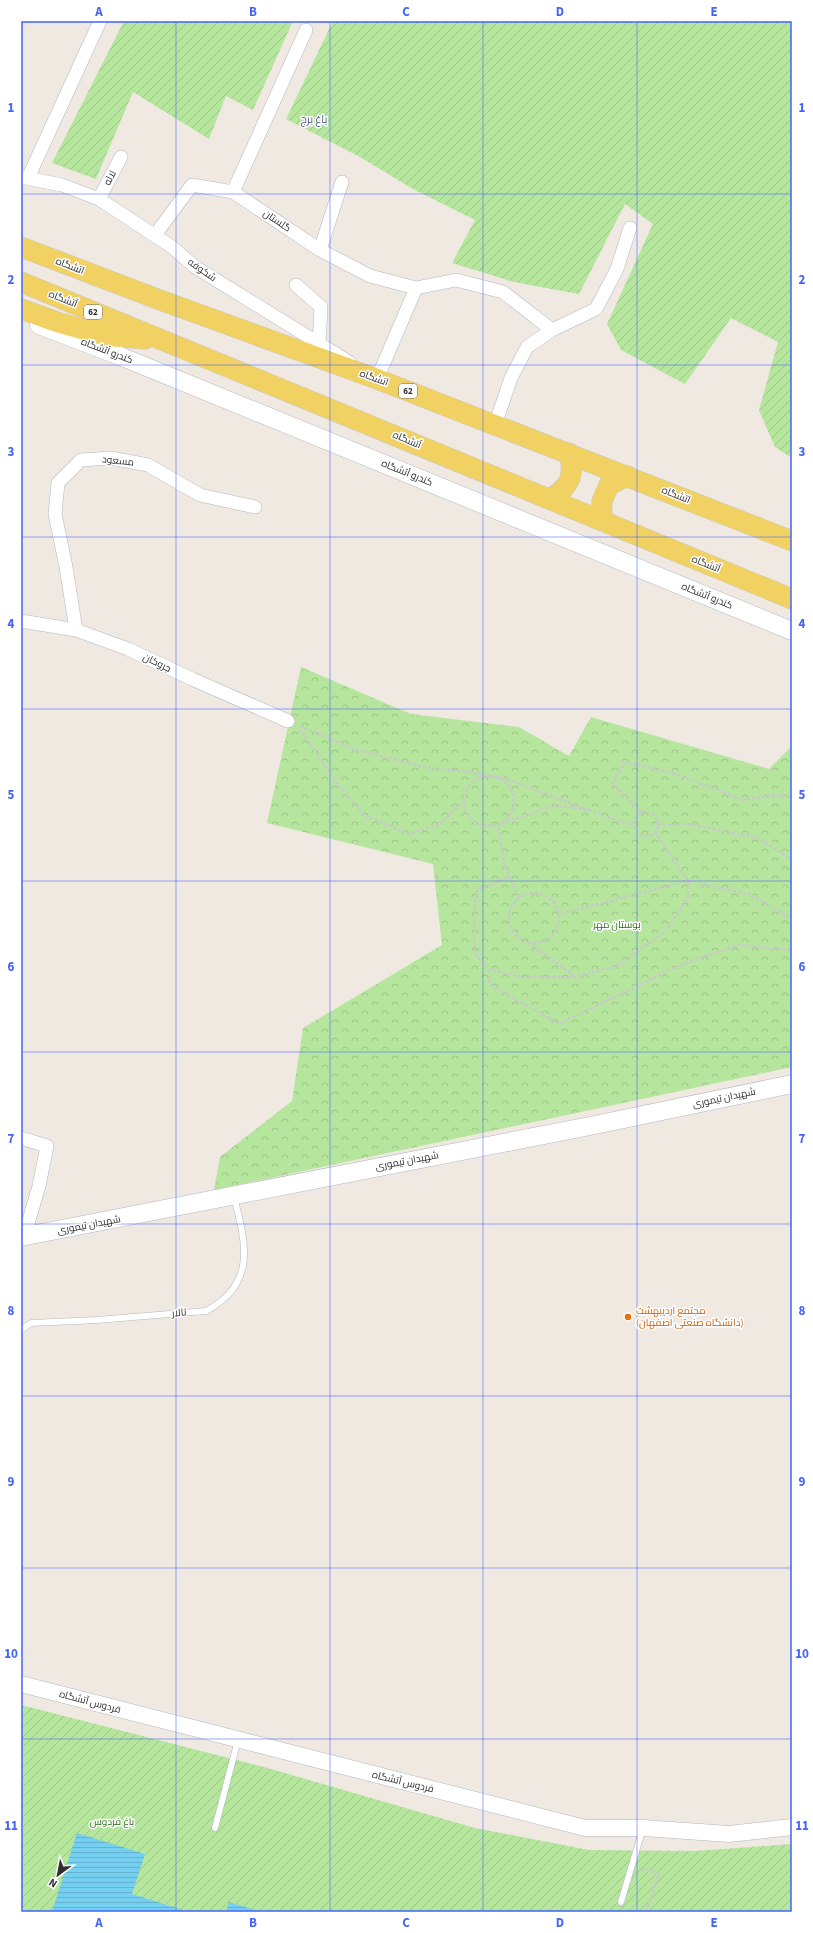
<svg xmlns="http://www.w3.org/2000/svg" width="813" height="1933" font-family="'Source Sans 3',Cairo,sans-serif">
  <defs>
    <pattern id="park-crowns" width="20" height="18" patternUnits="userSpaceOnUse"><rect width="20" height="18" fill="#b6e59e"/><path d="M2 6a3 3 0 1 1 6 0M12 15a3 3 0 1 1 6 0" fill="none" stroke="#9dc588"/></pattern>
    <pattern id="garden-furrows" width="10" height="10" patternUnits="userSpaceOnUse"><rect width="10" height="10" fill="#b6e59e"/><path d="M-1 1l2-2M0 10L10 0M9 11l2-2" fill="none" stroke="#9dc588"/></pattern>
    <pattern id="water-rules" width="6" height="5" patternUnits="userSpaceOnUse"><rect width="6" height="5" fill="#75cff0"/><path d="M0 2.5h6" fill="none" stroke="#66b2ce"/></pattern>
  </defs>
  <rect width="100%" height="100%" fill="#efe9e1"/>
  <path fill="url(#park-crowns)" d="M301 667 411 714 519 727 569 756 591 717 769 769 792 746V1067L214 1190 220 1157 292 1101 303 1028 442 945 433 864 267 823Z"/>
  <path fill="url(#garden-furrows)" d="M124 21H293L253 110 226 96 209 139 133 92 96 179 52 163Z
    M333 21H792V458L775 447 759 410 778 342 731 318 685 384 621 350 607 324 653 224 625 204 579 294 514 282 452 263 475 220 413 189 360 157 286 119Z
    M21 1705 264 1767 475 1828 589 1850 695 1851 792 1844V1912H21Z"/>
  <path fill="url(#water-rules)" d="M77 1833 145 1854 132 1894 183 1910V1912H52Z
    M229 1902 261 1912H226Z"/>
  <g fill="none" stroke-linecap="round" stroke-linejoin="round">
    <defs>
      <path id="service" d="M21 1330 31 1323 97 1320 206 1311C257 1284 246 1243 234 1197
        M215 1828 238 1740
        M621 1902 643 1828"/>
      <path id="minor" d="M21 177 62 185 99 199 172 247 195 267 349 362
        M28 178 100 21
        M233 192 306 30
        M99 199 121 157
        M155 235 192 185 233 192 320 250 370 276 416 288
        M320 250 342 182
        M296 285 321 307 319 344
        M371 375 377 379 416 288 456 280 503 292 552 330
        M495 425 511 378 527 347 552 330 596 309 617 269 630 228
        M21 621 76 630 128 649 192 679 288 721
        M76 630 66 567 55 514 58 483 81 460 111 458 148 465 200 495 255 507
        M21 1138 47 1146 39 1186 24 1237"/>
      <path id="tertiary" d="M21 1684 585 1828H643L729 1834 792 1827"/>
      <path id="secondary" d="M39 325 120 356 792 631
        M21 1237 590 1126 792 1084"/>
      <path id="primary" d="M21 247 160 300 377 379 792 541
        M21 282 792 599
        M21 309 57 322 107 336 145 339
        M550 499C570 486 575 477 569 453
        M602 521V501L609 485 628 476"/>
    </defs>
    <use href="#service" stroke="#b4b7c1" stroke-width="7"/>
    <use href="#minor" stroke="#b4b7c1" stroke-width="14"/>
    <use href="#tertiary" stroke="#b4b7c1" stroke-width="17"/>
    <use href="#secondary" stroke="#b4b7c1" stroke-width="19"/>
    <use href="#primary" stroke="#c9c9c9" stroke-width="21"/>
    <path stroke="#c9c9c9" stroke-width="2.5" stroke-dasharray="3 2" stroke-linecap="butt" d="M300 726 354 749 424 767 470 772 506 779 589 810 554 805 498 825 505 867 519 898
      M298 730 303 733 335 781 364 815 409 834 438 825 463 802
      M464 801a25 25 0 1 1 50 0a25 25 0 1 1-50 0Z
      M589 810 618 821 634 824
      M634 824a12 12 0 1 1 24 0a12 12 0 1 1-24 0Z
      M642 813 612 783 626 762 676 774 743 800 772 795 792 796
      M658 825 688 824 758 838 792 860
      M655 832 688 881 749 894 792 919
      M510 877 477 890 474 912 475 954 490 970 523 977H575L619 965 667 930 688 897V881L559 914
      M509 918a25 25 0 1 1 50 0a25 25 0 1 1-50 0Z
      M528 942 574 976
      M490 970 489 984 559 1024 680 965 737 945 792 950
      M642 1869 659 1873 646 1912"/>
    <use href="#service" stroke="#fff" stroke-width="6"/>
    <use href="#minor" stroke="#fff" stroke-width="13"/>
    <use href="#tertiary" stroke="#fff" stroke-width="16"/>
    <use href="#secondary" stroke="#fff" stroke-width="18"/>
    <use href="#primary" stroke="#f2d163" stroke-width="20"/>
  </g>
  <path fill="none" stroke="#4264fb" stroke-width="1" stroke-opacity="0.55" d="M176 21V1912M330 21V1912M483 21V1912M637 21V1912M21 194H792M21 365H792M21 537H792M21 709H792M21 881H792M21 1052H792M21 1224H792M21 1396H792M21 1568H792M21 1739H792"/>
  <circle fill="#e8710a" stroke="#fff" stroke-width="1.5" cx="628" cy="1317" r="4"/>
  <g text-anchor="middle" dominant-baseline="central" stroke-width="3" stroke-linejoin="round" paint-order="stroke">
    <g fill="#fff" stroke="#6d6d6d" stroke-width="1">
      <rect x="84" y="305" width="18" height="14" rx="3"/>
      <rect x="399" y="384" width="18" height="14" rx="3"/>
    </g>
    <g font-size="9" font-weight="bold" fill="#2e2e2e">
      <text x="93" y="312">62</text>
      <text x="408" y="391">62</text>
    </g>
    <g font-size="10" fill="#2e2e2e" stroke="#fff">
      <text transform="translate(110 178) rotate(-62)">لاله</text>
      <text transform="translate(277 221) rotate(34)">گلستان</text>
      <text transform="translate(70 266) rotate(21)">اتشگاه</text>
      <text transform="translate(202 270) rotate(35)">شکوفه</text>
      <text transform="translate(63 299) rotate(22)">آتشگاه</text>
      <text transform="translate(107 351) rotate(21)">کندرو آتشگاه</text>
      <text transform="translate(374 378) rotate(20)">اتشگاه</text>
      <text transform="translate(407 440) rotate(23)">آتشگاه</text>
      <text transform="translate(118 461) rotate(6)">مسعود</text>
      <text transform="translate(407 473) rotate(22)">کندرو آتشگاه</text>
      <text transform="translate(676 495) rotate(22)">اتشگاه</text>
      <text transform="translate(706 564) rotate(22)">آتشگاه</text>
      <text transform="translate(707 596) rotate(22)">کندرو آتشگاه</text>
      <text transform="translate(157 663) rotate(26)">جروکان</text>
      <text transform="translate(724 1098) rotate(-12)">شهیدان تیموری</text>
      <text transform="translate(407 1161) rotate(-11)">شهیدان تیموری</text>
      <text transform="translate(89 1225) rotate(-11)">شهیدان تیموری</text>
      <text transform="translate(179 1313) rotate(-5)">تالار</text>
      <text transform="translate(90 1702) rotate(15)">فردوس آتشگاه</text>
      <text transform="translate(403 1782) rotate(14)">فردوس آتشگاه</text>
    </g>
    <g font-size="10" fill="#2c6e1b" stroke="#fff">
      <text x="617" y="925">بوستان مهر</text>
      <text x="112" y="1822">باغ فردوس</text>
    </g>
    <g font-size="10" fill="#c56008" stroke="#fff" text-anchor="start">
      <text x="636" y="1311">مجتمع اردیبهشت<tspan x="636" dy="12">(دانشگاه صنعتی اصفهان)</tspan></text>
    </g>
    <g font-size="11" fill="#4d5680" stroke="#fff">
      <text x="314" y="119">باغ برج</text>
    </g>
  </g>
  <rect width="813" height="1933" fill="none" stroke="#ffffff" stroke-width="44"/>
  <g transform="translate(58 1875) rotate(212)" stroke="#ffffff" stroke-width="3" paint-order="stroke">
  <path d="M0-3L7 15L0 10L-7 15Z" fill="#2e2e2e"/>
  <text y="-6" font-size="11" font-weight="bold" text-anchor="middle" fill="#2e2e2e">N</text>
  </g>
  <rect x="22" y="22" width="769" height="1889" fill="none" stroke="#4264fb" stroke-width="1.5"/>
  <g font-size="13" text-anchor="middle" font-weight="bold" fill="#4264fb">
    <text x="99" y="16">A</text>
    <text x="253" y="16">B</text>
    <text x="406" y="16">C</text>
    <text x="560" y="16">D</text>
    <text x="714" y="16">E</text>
    <text x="11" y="112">1</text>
    <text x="802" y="112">1</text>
    <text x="11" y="284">2</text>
    <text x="802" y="284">2</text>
    <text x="11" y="456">3</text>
    <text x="802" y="456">3</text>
    <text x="11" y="628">4</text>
    <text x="802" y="628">4</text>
    <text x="11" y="799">5</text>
    <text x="802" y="799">5</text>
    <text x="11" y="971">6</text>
    <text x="802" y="971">6</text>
    <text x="11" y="1143">7</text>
    <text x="802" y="1143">7</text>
    <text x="11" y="1315">8</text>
    <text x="802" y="1315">8</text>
    <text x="11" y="1486">9</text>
    <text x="802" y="1486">9</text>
    <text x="11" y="1658">10</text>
    <text x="802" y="1658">10</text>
    <text x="11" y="1830">11</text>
    <text x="802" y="1830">11</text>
    <text x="99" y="1927">A</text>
    <text x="253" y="1927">B</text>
    <text x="406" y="1927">C</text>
    <text x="560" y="1927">D</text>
    <text x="714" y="1927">E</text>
  </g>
</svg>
